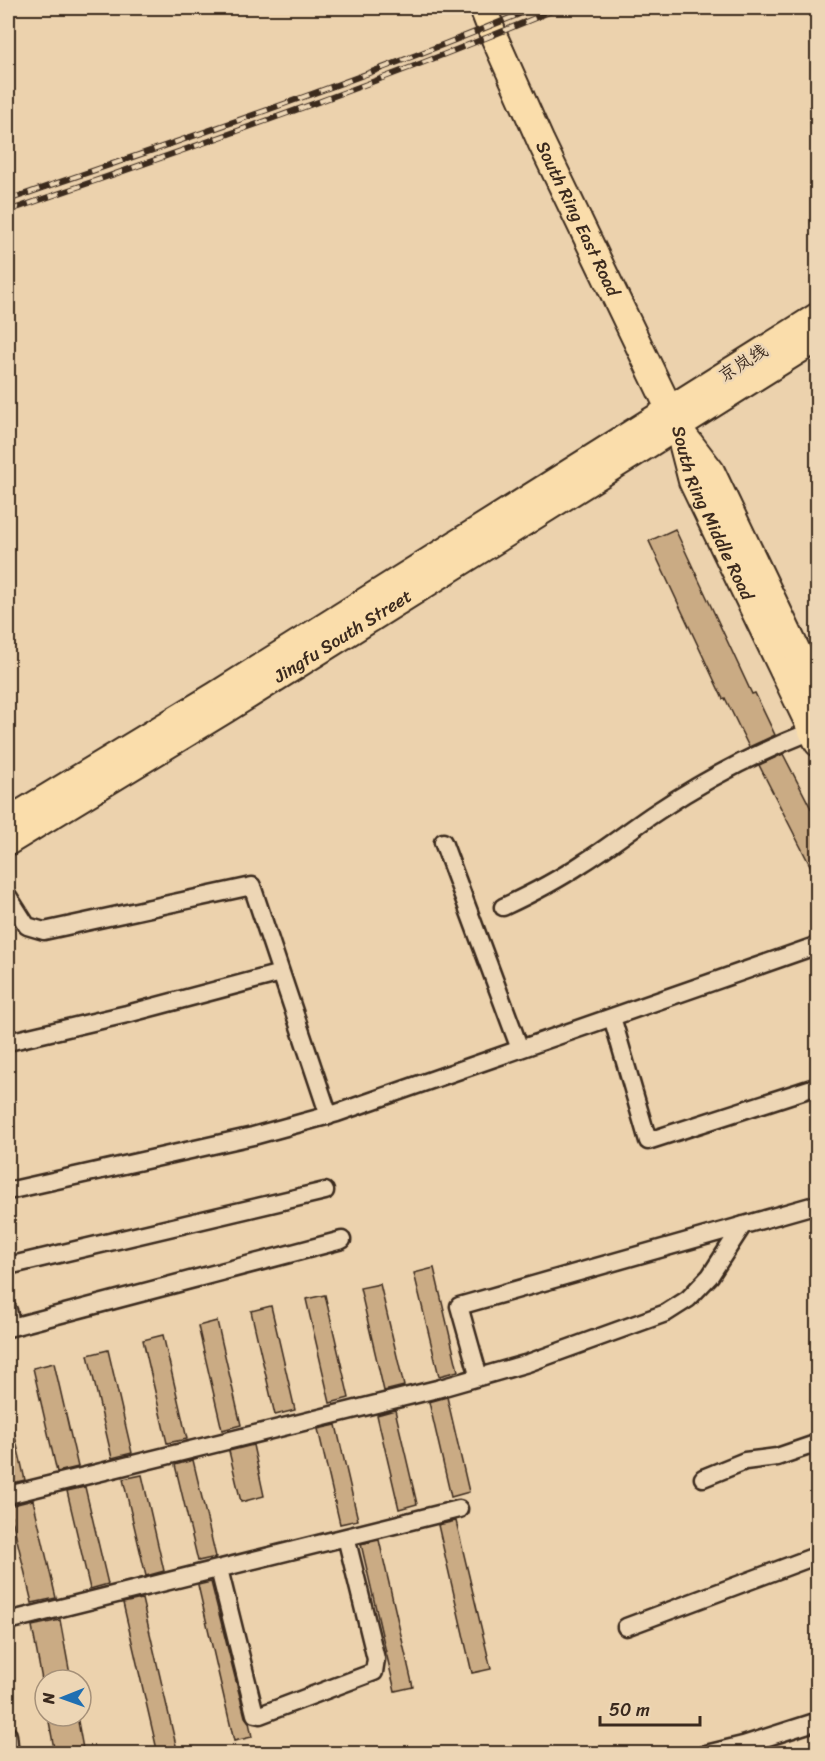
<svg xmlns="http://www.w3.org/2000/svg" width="825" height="1761" viewBox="0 0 825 1761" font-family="Sriracha,'LXGW WenKai TC',sans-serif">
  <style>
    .building { fill: #caab84; stroke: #3b2a1e; stroke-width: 1.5 }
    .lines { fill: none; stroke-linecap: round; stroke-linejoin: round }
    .minor-casing { stroke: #3b2a1e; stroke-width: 21 }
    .highway-casing { stroke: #3b2a1e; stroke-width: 30 }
    .minor { stroke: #edd6b5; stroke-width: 16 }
    .highway { stroke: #faddab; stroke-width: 26 }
    .rail-casing { stroke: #3b2a1e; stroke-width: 6 }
    .rail { stroke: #edd6b5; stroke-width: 4; stroke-dasharray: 11; stroke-linecap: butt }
    .labels { text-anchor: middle; stroke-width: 5; stroke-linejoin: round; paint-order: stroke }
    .street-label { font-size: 18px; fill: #3b2a1e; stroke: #edd6b5 }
  </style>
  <rect width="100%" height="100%" fill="#ecd2ad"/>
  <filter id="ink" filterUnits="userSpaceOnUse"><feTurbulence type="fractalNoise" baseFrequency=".0167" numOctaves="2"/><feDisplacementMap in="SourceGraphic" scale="12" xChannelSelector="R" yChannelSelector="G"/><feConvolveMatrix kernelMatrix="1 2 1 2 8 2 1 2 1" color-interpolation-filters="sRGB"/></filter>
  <g filter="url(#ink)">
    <!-- building -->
    <path class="building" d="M675,529L752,694L755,693L775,735L749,747L725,698L723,699L649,541Z
      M783,754L818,822V881L759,765Z
      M434,1268L458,1371L439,1376L414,1273Z
      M380,1284L404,1386L384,1391L360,1288Z
      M325,1295L349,1398L330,1403L306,1299Z
      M271,1306L295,1410L275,1415L251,1311Z
      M217,1321L241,1425L222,1430L198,1326Z
      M163,1335L187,1439L167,1443L143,1340Z
      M108,1350L132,1453L112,1458L88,1355Z
      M54,1363L78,1467L57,1472L33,1368Z
      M447,1397L469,1492L451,1497L429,1402Z
      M395,1410L417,1504L399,1509L377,1415Z
      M12,1423L25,1480L8,1484V1424Z
      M336,1425L358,1520L340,1524L318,1429Z
      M253,1445L264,1496L241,1502L229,1451Z
      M193,1460L216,1557L198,1561L175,1465Z
      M142,1475L164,1571L146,1576L123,1479Z
      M85,1487L108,1584L90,1589L67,1491Z
      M33,1500L56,1598L32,1603L9,1506Z
      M456,1521L491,1669L472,1673L438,1525Z
      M379,1540L413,1687L395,1691L361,1544Z
      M211,1582L245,1717L249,1722L252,1737L234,1741L198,1585Z
      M142,1599L178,1754H158L123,1603Z
      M60,1620L71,1680H42L32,1626Z
      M48,1716H77L84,1754H55Z"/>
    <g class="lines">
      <defs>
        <path id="minor" d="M443,842L520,1049
          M8,896L27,926L44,931L252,886L329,1116
          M503,907C531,894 558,880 583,863C609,847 632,828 658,811C706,779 758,752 812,731
          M612,1017L648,1141L818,1086
          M8,1042L127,1014L281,973
          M8,1191L253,1136L337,1113L818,945
          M8,1266L325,1191
          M8,1310L11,1327
          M8,1328L342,1240
          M479,1377L459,1306L818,1204
          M703,1478L745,1461L777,1457L818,1443
          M8,1495L437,1389L528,1363L666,1313L688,1299L710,1276L743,1225
          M220,1573L255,1714L260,1715L374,1672L376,1659L346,1537
          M8,1621L459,1509
          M626,1627L818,1555
          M8,1735L10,1754
          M706,1754L743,1745L818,1721"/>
        <g id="highway">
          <path id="s1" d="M483,8L495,39L541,142L678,427L692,481L818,743"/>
          <path d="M685,437L711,471L818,695"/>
          <path d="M8,821L216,695L818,316"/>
          <path id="s2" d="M8,842L225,710L818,338"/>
        </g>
      </defs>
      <!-- minor casing -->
      <use href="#minor" class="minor-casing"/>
      <!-- highway casing -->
      <use href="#highway" class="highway-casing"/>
      <!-- minor -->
      <use href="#minor" class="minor"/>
      <!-- highway -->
      <use href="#highway" class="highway"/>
      <defs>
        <path id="rail" d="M8,200C184,139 362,80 534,8
          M8,211C193,147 378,84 559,8"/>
      </defs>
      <!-- rail casing -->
      <use href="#rail" class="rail-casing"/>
      <!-- rail -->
      <use href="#rail" class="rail"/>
    </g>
  </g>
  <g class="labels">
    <!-- street labels -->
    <g class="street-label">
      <text dy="6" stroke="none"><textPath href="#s1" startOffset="231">South Ring East Road</textPath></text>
      <text transform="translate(743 363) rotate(-32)" y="6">京岚线</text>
      <text dy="6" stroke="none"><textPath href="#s1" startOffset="555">South Ring Middle Road</textPath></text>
      <text dy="6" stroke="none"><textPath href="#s2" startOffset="393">Jingfu South Street</textPath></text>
    </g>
  </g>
  <!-- margin -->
  <rect width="825" height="1761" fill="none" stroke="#edd6b5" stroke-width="30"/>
  <rect x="15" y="15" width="795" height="1731" fill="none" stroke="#3b2a1e" stroke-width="2" filter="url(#ink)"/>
  <!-- north arrow -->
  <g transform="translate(63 1698) rotate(269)"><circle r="28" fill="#edd6b5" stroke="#a69179" stroke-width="1.5"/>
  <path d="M0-4.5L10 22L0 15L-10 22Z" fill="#1f6fb2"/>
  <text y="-9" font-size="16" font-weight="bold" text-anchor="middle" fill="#3b2a1e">N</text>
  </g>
  <!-- scale -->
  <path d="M600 1716v9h100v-9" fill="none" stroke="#3b2a1e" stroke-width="3"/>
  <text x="609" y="1716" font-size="18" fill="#3b2a1e" stroke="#edd6b5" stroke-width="4.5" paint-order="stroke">50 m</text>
</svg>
